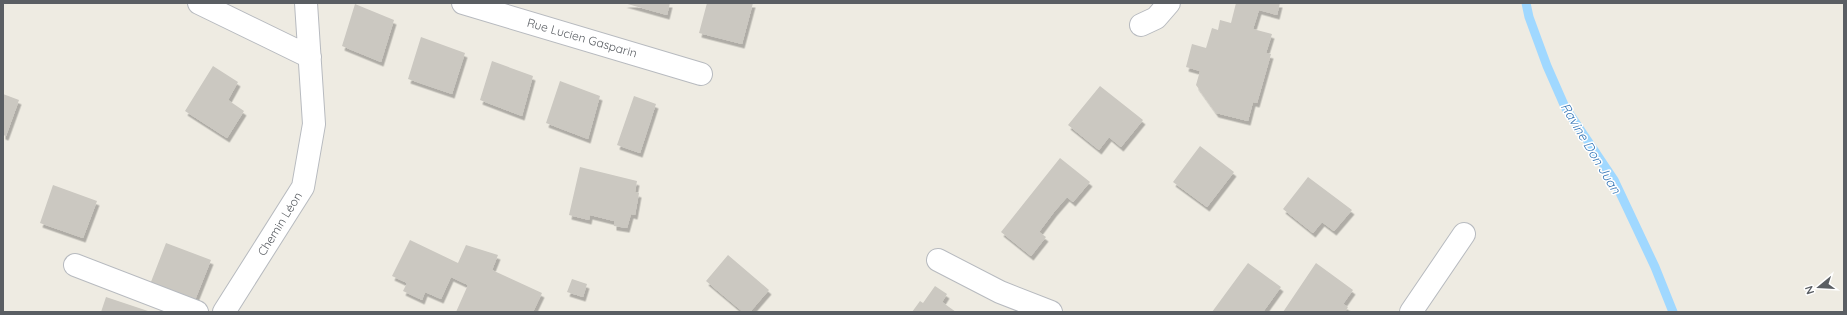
<svg xmlns="http://www.w3.org/2000/svg" width="1847" height="315" viewBox="0 0 1847 315" font-family="Quicksand,sans-serif">
  <style>
    .lines { fill: none; stroke-linecap: round; stroke-linejoin: round }
    .stream { stroke: #a0d8ff; stroke-width: 9 }
    .building { fill: #cbc8c1; filter: url(#shadow) }
    .minor-casing { stroke: #b7babf; stroke-width: 24 }
    .minor { stroke: #fff; stroke-width: 22 }
    .labels { text-anchor: middle; stroke-width: 3; stroke-linejoin: round; paint-order: stroke }
    .street-label { font-size: 12px; fill: #5a5e63; stroke: #fff }
    .water-label { font-size: 13px; font-style: italic; fill: #3978b7; stroke: #fff }
  </style>
  <defs>
    <filter id="shadow"><feDropShadow dx="2.5" dy="4.5" stdDeviation="0" flood-color="#0004"/></filter>
  </defs>
  <rect width="100%" height="100%" fill="#eeebe2"/>
  <g class="lines">
    <!-- stream -->
    <path class="stream" d="M1526,3L1529,17L1547,66L1565,107L1614,180L1655,267L1673,312"/>
  </g>
  <!-- building -->
  <path class="building" d="M624,3H670L667,15Z
    M707,3H753L742,44L699,33Z
    M1236,3H1280L1277,15L1259,10L1253,29L1272,34L1266,53L1271,54L1257,103L1253,102L1248,121L1216,113L1196,85L1200,71L1186,67L1192,44L1206,48L1212,28L1218,30L1220,20L1231,23Z
    M355,4L394,20L381,62L342,46Z
    M421,37L465,53L452,94L408,79Z
    M492,61L533,76L522,116L480,100Z
    M213,66L238,82L228,100L244,111L227,138L185,111Z
    M560,81L600,96L588,139L546,123Z
    M1100,86L1143,120L1121,147L1109,137L1099,150L1068,125Z
    M3,94L19,100L6,136L3,135Z
    M634,96L656,104L640,153L617,145Z
    M1200,146L1234,172L1207,207L1173,182Z
    M1060,158L1090,182L1073,202L1067,197L1054,212L1039,232L1046,237L1031,256L1001,232Z
    M580,167L637,181L635,192L639,193L635,215L631,214L627,228L614,226V221L590,215L589,220L569,215Z
    M1308,177L1352,210L1334,231L1322,222L1313,233L1283,209Z
    M53,185L97,201L83,238L40,223Z
    M410,240L458,263L466,245L498,255L492,270L542,293L533,312H456L468,285L451,277L441,299L425,292L422,300L403,291L407,283L392,276Z
    M166,243L211,260L193,305L149,287Z
    M728,255L769,290L750,312H743L706,281Z
    M1248,263L1281,287L1263,312H1212Z
    M1316,263L1353,290L1343,304L1348,307L1345,312H1283Z
    M572,279L587,284L583,297L567,292Z
    M935,286L947,294L942,302L956,312H912L920,301L923,303Z
    M106,297L151,312H101Z"/>
  <g class="lines">
    <defs>
      <path id="minor" d="M199,3L310,57
        M463,3L701,74
        M1141,25L1156,18L1169,3
        M938,260L1000,292L1051,312
        M75,265L197,312
        M224,312L303,187L314,124L306,3
        M1411,312L1464,234"/>
    </defs>
    <!-- minor casing -->
    <use href="#minor" class="minor-casing"/>
    <!-- minor -->
    <use href="#minor" class="minor"/>
  </g>
  <g class="labels">
    <!-- street labels -->
    <g class="street-label">
      <text transform="translate(582 38) rotate(16)" y="4">Rue Lucien Gasparin</text>
      <text transform="translate(280 224) rotate(-58)" y="4">Chemin Léon</text>
    </g>
    <!-- water labels -->
    <g class="water-label">
      <text transform="translate(1591 148) rotate(59)" y="5">Ravine Don Juan</text>
    </g>
  </g>
  <!-- border -->
  <rect width="1847" height="315" fill="none" stroke="#5a5e63" stroke-width="8"/>
  <!-- north arrow -->
  <g transform="translate(1819 287) rotate(252)" stroke="#ffffff" stroke-width="3" paint-order="stroke">
  <path d="M0-3L7 15L0 10L-7 15Z" fill="#5a5e63"/>
  <text y="-6" font-size="11" font-weight="bold" text-anchor="middle" fill="#5a5e63">N</text>
  </g>
</svg>
